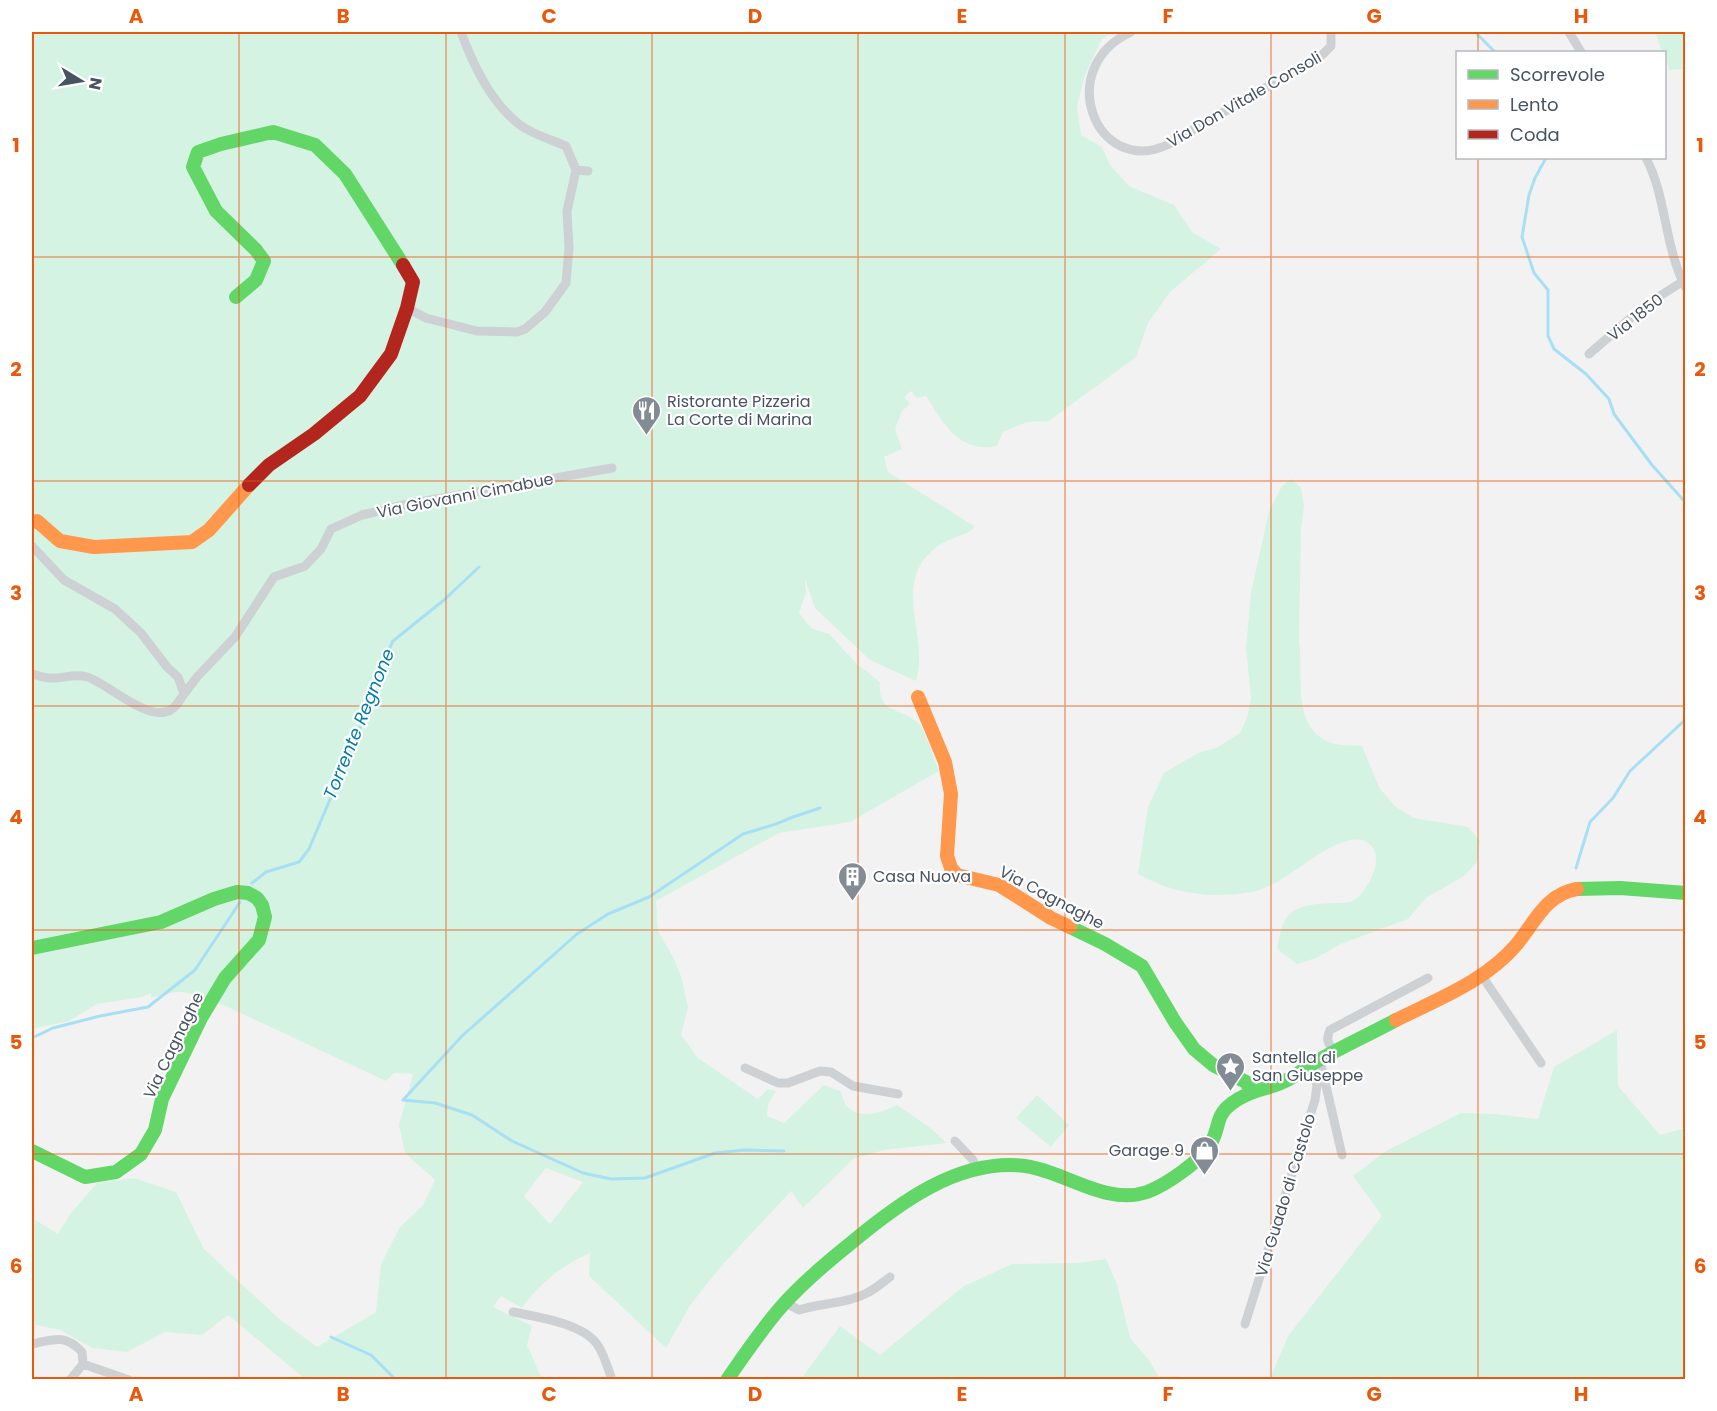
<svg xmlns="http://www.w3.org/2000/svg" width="1717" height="1411" viewBox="0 0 1717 1411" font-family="Poppins,sans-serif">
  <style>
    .green { fill: #d5f3e3; fill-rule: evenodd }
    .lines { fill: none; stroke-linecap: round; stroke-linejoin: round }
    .stream { stroke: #a7dff4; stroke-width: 3 }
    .street { stroke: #ced1d3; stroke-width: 9 }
    .fast { stroke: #63d668; stroke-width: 14 }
    .slow { stroke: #ff974d; stroke-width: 14 }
    .jam { stroke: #b3261e; stroke-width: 14 }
    .grid { fill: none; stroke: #e8590c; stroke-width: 1.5; stroke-opacity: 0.55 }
    .labels { text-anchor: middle; stroke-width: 4.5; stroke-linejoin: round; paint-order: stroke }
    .street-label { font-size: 16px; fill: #475361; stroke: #fff }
    .poi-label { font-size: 16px; fill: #475361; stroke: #fff; text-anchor: start }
    .water-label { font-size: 18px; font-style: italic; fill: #027caa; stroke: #fff }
    .neatline { fill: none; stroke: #e8590c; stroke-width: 2 }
    .grid-label { font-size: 20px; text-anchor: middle; font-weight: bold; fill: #e8590c }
  </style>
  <rect width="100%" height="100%" fill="#f3f2f2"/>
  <!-- green -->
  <path class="green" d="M32,32H1113L1102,39L1085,75L1077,106L1081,135L1102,147L1110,165L1129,186L1174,205L1192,232L1221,249L1170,292L1148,323L1136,357L1049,421L1027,422L1003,432L997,446C960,454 943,423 926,396L917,398L911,391L904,397L910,404L902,411L895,429L902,449L884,457L888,472L974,526L972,530C962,536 948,539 938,546C889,582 930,634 916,681L870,660L815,608L805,579L806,593L799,613L811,628L829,634L857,664L880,682C877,714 901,707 918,723C926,731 934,759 939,771L850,822L779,833L656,901L658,931L673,957L681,976L688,1007L681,1035L698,1058L758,1099L768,1089L776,1091L768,1104L767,1116L784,1123L824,1085L840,1091C842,1095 844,1102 846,1105C860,1121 882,1112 897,1105L929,1127L947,1143L884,1150L853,1159L803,1208L791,1191L723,1264L691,1304L666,1348L589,1276L590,1253C562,1266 540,1282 522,1308L501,1296L493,1307L532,1326L527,1345L542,1379H305L228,1315L202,1335L165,1332L127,1352L92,1348L60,1330L32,1324V1218L58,1234L71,1213L97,1183L134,1178L176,1192L204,1249L277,1317L317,1347L376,1312L381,1264L400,1227L423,1205L435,1180L405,1153L399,1125L413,1074L394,1073L386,1081L219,1003L211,1000L202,1001C186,986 171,993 151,998V993L142,997L97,1004L69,1021L32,1029ZM546,1168L583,1182L550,1224L524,1196Z
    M1655,32H1685V69L1669,70L1664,52H1662Z
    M1292,479L1301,488L1304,506L1301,529L1299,641C1304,674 1291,726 1329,742C1338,746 1352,745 1362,746L1380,789L1396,807L1414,818L1468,827L1480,841L1477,862L1464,876L1426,898L1408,919L1341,944L1316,958L1297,964L1277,949C1280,936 1281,920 1292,912C1305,903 1321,904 1336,903C1340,903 1346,903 1350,902C1365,896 1383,864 1373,848C1355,820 1300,869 1282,879C1274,884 1262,890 1252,892C1212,899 1173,894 1138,874L1148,807L1164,773L1198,753L1216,748L1240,733L1247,718L1251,698L1246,648L1251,593L1269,511L1282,486Z
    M1617,1030L1618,1086L1660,1135L1685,1128V1379H1270L1288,1336L1382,1216L1353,1176L1386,1151L1461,1113L1494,1114L1538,1119L1554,1067Z
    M1037,1095L1069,1125L1051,1147L1016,1118Z
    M1106,1259L1117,1284L1130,1338L1149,1360L1160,1379H801L840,1326L880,1355L964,1286L1012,1264L1077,1263Z"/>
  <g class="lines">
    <!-- stream -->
    <path class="stream" d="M1475,32L1495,52
      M1682,32H1686
      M1546,158L1535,178L1529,195L1522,237L1534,273L1548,290V336L1554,349L1586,374L1609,399L1614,414L1652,465L1686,503
      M1576,868L1590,822L1613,798L1630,771L1686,719
      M252,883L266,872L299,862L309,849L359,731L373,684L393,641L444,600L479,567
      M32,1038L53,1028L100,1016L148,1007L195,970L240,902
      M403,1100L462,1036L577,934L608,914L649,897L743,834L776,824L793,817L820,808
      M403,1100L435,1103L472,1115L512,1141L583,1173L611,1179L645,1178L715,1153L745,1150L784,1151
      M331,1337L371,1355L396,1380"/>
    <!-- street -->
    <path class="street" d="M1131,32C1053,68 1096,177 1167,145L1322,55L1331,46V32
      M1569,32L1581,52
      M1646,158C1667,198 1664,247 1686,288
      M576,170L588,171
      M407,308L426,318L477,331L517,332L525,329L545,312L566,283L569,248L567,211L576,170L566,146C552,140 532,134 520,125C491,103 473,65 461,32
      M1589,354L1647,304L1682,282
      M32,546L64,580L115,609L141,633L167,667L178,677L184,694C180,699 177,706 172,709C150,725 108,683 87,677C74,673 63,679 50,678C44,678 37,675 32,674
      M184,694L197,677L235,637L274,577L305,566L321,549L331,529L362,515L408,504L612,468
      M1482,976L1541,1063
      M1335,1053C1329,1045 1325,1040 1330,1030L1428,978
      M1320,1060L1342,1155
      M745,1068L778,1083H788L820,1071L831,1072L853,1086L898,1094
      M955,1141L973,1160L975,1169
      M786,1303L799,1310C820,1303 845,1304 865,1294C874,1290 882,1283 890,1277
      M513,1312C537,1317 582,1323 597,1344C604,1354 608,1368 612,1380
      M1245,1324L1315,1100L1317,1085L1310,1065
      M32,1344C55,1339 65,1334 82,1352L83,1364L70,1380
      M83,1364L129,1380"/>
    <!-- fast -->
    <path class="fast" d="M236,297L256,280L264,261L256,250L216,211L193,167L198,152L221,144L273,132L315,145L345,174L403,265
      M1577,889L1620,888L1686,893
      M1070,927L1105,944L1142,966L1175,1022L1194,1049L1213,1065L1246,1082L1252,1091
      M32,948L161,922L214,899L237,892L248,893L257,898L262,905L265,917L259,940L225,978L201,1018L162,1099L155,1130L141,1154L116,1172L85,1177L32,1151
      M727,1380C744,1355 761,1330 781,1307C802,1283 826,1263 851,1243C899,1203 959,1158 1025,1166C1064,1171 1106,1206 1147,1192C1166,1185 1201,1161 1211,1143C1220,1128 1215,1116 1231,1104C1250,1089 1269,1090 1289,1079C1297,1075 1304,1069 1312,1064C1339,1048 1368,1035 1396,1020"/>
    <!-- slow -->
    <path class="slow" d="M32,522L37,521L60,541L94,547L192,542L209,530L249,485
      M918,697L945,762L951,794L947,856L951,868L957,875L999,885L1051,918L1070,927
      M1396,1020C1438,999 1486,981 1517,944C1535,922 1546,894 1577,889"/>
    <!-- jam -->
    <path class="jam" d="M249,485L269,465L314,434L360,396L391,354L407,308L413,282L403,265"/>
  </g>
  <!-- grid -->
  <path class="grid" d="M239,32V1380M446,32V1380M652,32V1380M858,32V1380M1065,32V1380M1271,32V1380M1478,32V52M1478,158V1380M32,257H1686M32,481H1686M32,706H1686M32,930H1686M32,1154H1686"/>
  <!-- icons -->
  <defs>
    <symbol id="restaurant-pin" viewBox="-11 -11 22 30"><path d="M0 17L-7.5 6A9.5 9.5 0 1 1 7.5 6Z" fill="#838b94" stroke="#fff"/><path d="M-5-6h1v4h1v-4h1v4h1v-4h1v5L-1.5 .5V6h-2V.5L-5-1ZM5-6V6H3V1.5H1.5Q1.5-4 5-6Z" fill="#fff"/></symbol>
    <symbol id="building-pin" viewBox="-11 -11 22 30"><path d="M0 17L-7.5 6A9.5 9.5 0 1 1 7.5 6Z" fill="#838b94" stroke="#fff"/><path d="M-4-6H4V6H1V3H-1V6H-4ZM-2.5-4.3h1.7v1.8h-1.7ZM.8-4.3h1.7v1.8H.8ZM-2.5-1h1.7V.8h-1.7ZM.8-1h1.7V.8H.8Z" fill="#fff"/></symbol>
    <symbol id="sight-pin" viewBox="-11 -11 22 30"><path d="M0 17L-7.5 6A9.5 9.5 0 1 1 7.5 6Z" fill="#838b94" stroke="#fff"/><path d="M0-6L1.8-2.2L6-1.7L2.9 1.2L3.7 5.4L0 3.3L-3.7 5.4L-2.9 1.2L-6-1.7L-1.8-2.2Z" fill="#fff"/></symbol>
    <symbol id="shop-pin" viewBox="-11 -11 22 30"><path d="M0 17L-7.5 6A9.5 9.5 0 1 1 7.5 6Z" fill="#838b94" stroke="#fff"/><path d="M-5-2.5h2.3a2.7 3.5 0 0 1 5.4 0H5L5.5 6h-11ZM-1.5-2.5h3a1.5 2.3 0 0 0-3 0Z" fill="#fff"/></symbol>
  </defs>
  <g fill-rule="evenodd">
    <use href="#restaurant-pin" x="630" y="394" width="33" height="45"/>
    <use href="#building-pin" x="836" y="860" width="33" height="45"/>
    <use href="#sight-pin" x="1214" y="1050" width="33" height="45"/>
    <use href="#shop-pin" x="1188" y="1134" width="33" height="45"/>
  </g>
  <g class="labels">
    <!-- street labels -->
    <g class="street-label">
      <text transform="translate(1244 99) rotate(-30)" y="6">Via Don Vitale Consoli</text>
      <text transform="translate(1635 317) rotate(-38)" y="6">Via 1850</text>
      <text transform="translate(465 495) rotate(-11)" y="6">Via Giovanni Cimabue</text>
      <text transform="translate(1052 897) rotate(28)" y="6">Via Cagnaghe</text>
      <text transform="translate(173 1045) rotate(-64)" y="6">Via Cagnaghe</text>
      <text transform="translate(1285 1195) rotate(-73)" y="6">Via Guado di Castolo</text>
    </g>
    <!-- poi labels -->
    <g class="poi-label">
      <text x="667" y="407">Ristorante Pizzeria<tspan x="667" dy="18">La Corte di Marina</tspan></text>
      <text x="873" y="882">Casa Nuova</text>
      <text x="1252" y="1063">Santella di<tspan x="1252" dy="18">San Giuseppe</tspan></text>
      <text x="1184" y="1156" text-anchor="end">Garage 9</text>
    </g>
    <!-- water labels -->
    <g class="water-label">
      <text transform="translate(359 724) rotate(-68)" y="6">Torrente Regnone</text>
    </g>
  </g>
  <!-- border -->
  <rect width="1717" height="1411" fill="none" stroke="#ffffff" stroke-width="66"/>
  <!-- legend -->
  <rect x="1456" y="51" width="210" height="108" fill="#ffffff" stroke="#b5bac0" stroke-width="1.5"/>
  <rect x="1468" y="70" width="30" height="9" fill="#63d668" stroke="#b5bac0" stroke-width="1.5"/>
  <text x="1510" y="81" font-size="18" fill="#475361">Scorrevole</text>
  <rect x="1468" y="100" width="30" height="9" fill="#ff974d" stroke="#b5bac0" stroke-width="1.5"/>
  <text x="1510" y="111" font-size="18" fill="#475361">Lento</text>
  <rect x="1468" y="130" width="30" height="9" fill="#b3261e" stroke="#b5bac0" stroke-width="1.5"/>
  <text x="1510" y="141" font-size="18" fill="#475361">Coda</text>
  <!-- north arrow -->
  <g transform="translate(81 81) rotate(101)" stroke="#ffffff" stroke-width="4.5" paint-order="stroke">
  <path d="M0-4.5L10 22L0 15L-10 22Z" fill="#475361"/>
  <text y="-9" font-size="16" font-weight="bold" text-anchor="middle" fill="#475361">N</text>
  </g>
  <rect x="33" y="33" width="1651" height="1345" class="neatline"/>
  <g class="grid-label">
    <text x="136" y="23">A</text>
    <text x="343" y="23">B</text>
    <text x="549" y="23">C</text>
    <text x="755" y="23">D</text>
    <text x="962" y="23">E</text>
    <text x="1168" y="23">F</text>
    <text x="1374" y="23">G</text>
    <text x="1581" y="23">H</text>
    <text x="16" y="152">1</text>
    <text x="1700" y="152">1</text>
    <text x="16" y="376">2</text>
    <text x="1700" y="376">2</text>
    <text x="16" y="600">3</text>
    <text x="1700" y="600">3</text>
    <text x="16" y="824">4</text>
    <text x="1700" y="824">4</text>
    <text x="16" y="1049">5</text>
    <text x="1700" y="1049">5</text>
    <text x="16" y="1273">6</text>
    <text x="1700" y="1273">6</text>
    <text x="136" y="1401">A</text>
    <text x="343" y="1401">B</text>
    <text x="549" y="1401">C</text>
    <text x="755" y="1401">D</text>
    <text x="962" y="1401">E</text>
    <text x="1168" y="1401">F</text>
    <text x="1374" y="1401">G</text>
    <text x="1581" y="1401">H</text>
  </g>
</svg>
